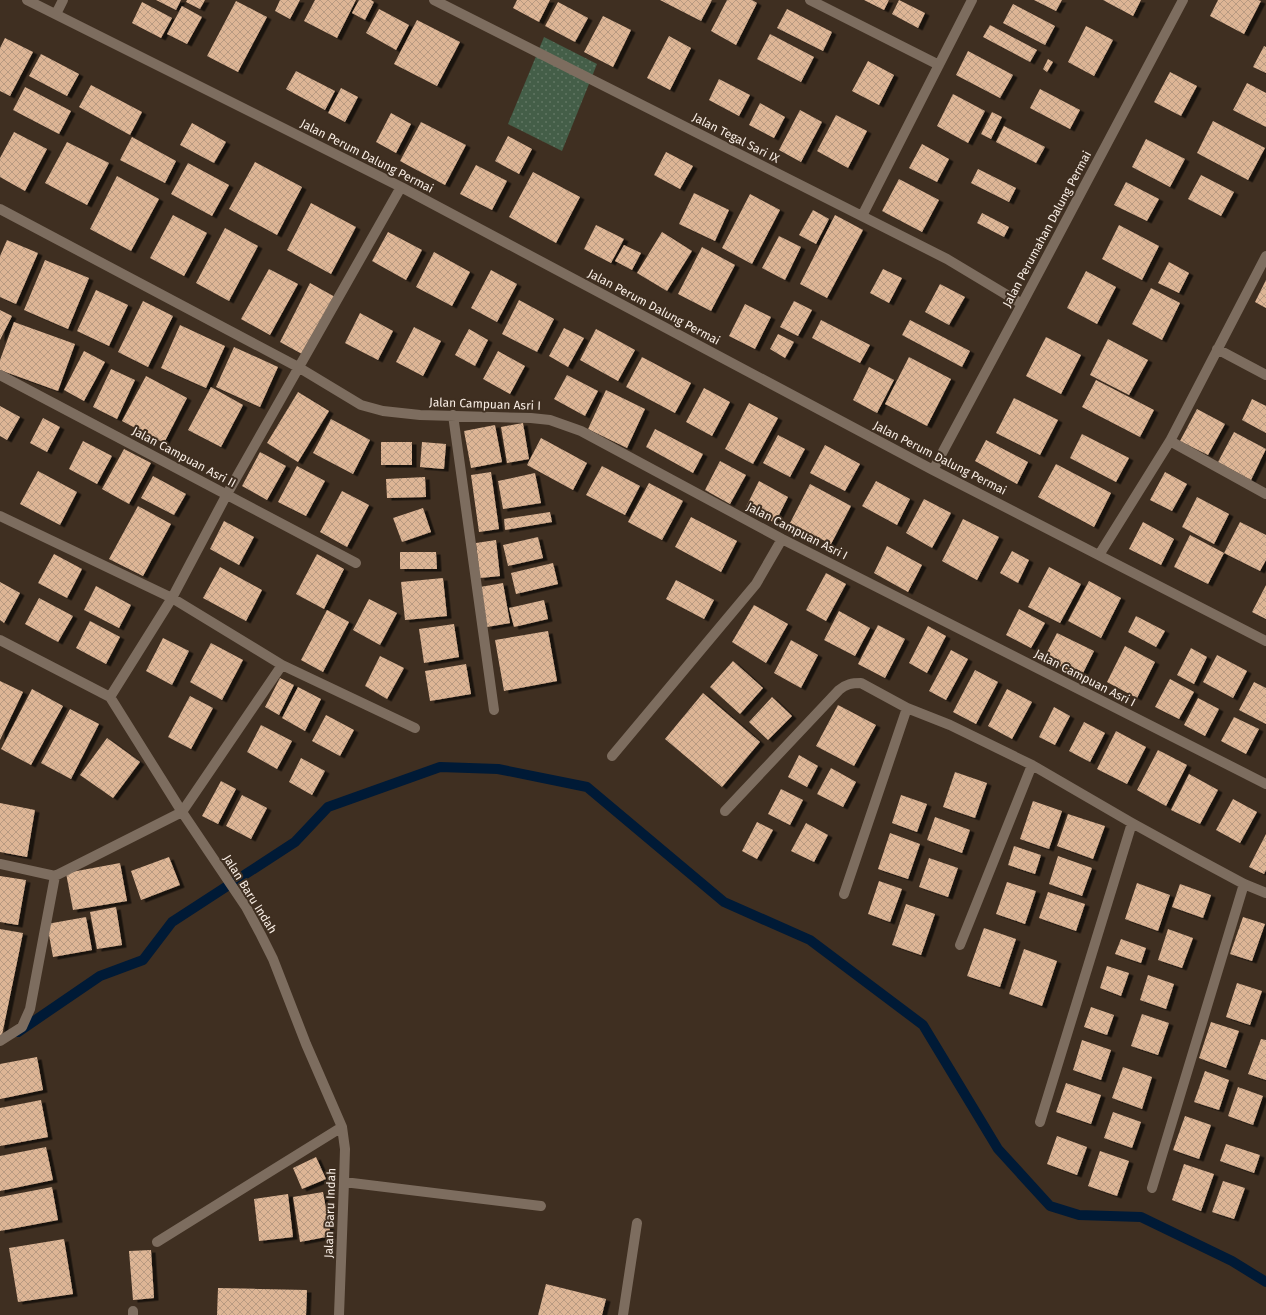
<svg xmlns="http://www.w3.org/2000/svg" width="1266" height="1315" viewBox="0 0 1266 1315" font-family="'Fira Sans',sans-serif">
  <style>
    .grass { fill: url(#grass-dots) }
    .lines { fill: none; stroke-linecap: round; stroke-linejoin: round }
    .stream { stroke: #001a36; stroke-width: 10 }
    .building { fill: url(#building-cross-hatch); filter: url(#shadow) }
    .minor { stroke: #7d6d5f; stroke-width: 10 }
    .labels { text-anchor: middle; stroke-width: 4; stroke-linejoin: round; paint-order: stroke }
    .street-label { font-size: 12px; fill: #f9eee5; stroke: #3f2f21 }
  </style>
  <defs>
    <pattern id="grass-dots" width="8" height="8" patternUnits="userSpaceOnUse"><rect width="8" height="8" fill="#445e48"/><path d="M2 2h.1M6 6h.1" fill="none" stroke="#607562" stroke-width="1.8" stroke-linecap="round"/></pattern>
    <pattern id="building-cross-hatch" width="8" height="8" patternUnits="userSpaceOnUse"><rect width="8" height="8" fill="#ddb595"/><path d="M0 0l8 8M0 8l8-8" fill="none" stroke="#b89a81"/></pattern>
    <filter id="shadow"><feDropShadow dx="4.5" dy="2.5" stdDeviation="0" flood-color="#0009"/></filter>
  </defs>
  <rect width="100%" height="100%" fill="#3f2f21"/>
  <!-- grass -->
  <path class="grass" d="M544,37L597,64L562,151L508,124Z"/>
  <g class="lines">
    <!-- stream -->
    <path class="stream" d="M18,1032L100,976L143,960L172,922L295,842L328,807L440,767L498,769L587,787L724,902L810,940L923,1025L998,1149L1050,1206L1079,1215L1141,1217L1232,1261L1266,1282"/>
  </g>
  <!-- building -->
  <path class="building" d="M156,0H181L176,10Z
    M187,0H205L200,9L186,2Z
    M280,0H300L290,19L275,11Z
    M315,0H356L337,38L304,21Z
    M359,0H371L374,2L365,20L352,13Z
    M517,0H550L539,22L513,8Z
    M660,0H712L701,21Z
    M727,0H752L757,3L736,45L711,31Z
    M864,0H889L884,10Z
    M899,0L925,13L918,28L892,14Z
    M1034,0H1062L1056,11Z
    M1103,0H1141L1133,16Z
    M1218,0H1258L1261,1L1244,34L1210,16Z
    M236,1L267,17L238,72L207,56Z
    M142,2L172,18L161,38L132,23Z
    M558,2L588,18L575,42L545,26Z
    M1013,4L1055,26L1045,45L1003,23Z
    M182,6L202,17L187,44L167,34Z
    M379,9L409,25L396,50L366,33Z
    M787,9L832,32L823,51L777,28Z
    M603,16L631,30L613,67L584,52Z
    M417,20L460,42L437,86L394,64Z
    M990,25L1037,50L1030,62L983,37Z
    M1086,26L1113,40L1094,76L1068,62Z
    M770,34L814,57L801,82L757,59Z
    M669,36L691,48L670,90L647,78Z
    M5,38L33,52L10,96L0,91V48Z
    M1264,46L1266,47V73L1253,67Z
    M968,51L1013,75L1000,98L956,75Z
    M41,54L79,74L67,96L29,76Z
    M1048,59L1053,62L1047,72L1043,69Z
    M868,61L894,75L879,105L852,91Z
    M296,71L335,91L325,110L286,89Z
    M1170,72L1197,86L1181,116L1154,102Z
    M719,79L750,95L739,116L709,100Z
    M1247,83L1266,93V127L1233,110Z
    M91,85L142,112L130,135L79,107Z
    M25,87L71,111L59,134L13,110Z
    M341,88L358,97L345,122L328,113Z
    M1040,89L1080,110L1070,129L1030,108Z
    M953,94L985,111L968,143L937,126Z
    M760,103L785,117L774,138L749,125Z
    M800,110L822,122L801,162L779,150Z
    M992,112L1002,117L991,139L981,134Z
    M391,113L411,124L396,153L376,142Z
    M836,115L867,131L848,168L817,151Z
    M1213,121L1265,148L1248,180L1197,153Z
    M421,122L466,145L445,185L400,161Z
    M192,123L226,142L214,163L180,145Z
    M1004,126L1045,147L1036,163L996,142Z
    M14,132L47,149L25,191L0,177V158Z
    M508,136L532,149L519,174L495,161Z
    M132,137L176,161L165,183L120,160Z
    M1146,139L1185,159L1170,187L1132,167Z
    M67,142L109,163L87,205L45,183Z
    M922,144L949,159L937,182L909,168Z
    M666,152L693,166L680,189L654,175Z
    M255,162L302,187L277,235L229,209Z
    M188,163L229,185L212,216L171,194Z
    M476,165L507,181L492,210L460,194Z
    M978,169L1016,188L1009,202L971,183Z
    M533,172L580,197L556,243L509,217Z
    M1201,175L1234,192L1221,216L1188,199Z
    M117,176L159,199L131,251L90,229Z
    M899,179L939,200L922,232L882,211Z
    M1126,182L1159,199L1147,221L1114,205Z
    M694,193L729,210L715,241L679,224Z
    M750,194L780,210L752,264L722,248Z
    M311,203L356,227L331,274L287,250Z
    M813,210L829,219L816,244L799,235Z
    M982,213L1009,227L1004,237L977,223Z
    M173,215L207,233L184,276L150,258Z
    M835,215L863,230L827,298L800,284Z
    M596,225L624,239L611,263L584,249Z
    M1119,225L1159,246L1142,280L1102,259Z
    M225,228L258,246L229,301L196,283Z
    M388,232L422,250L406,280L372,261Z
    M662,232L692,251L667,291L637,273Z
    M779,236L801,247L785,280L762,268Z
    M7,240L38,253L16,304L0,297V256Z
    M624,245L641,253L632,270L615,261Z
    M702,247L735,265L711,311L678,294Z
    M434,252L470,272L452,306L416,287Z
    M45,260L89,278L68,329L24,310Z
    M1169,262L1189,273L1179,293L1158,283Z
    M269,269L298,284L270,335L241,319Z
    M883,269L902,278L889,303L870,293Z
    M491,270L517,284L497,322L471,308Z
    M1086,271L1116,287L1097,324L1067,308Z
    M1266,280V308L1255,302Z
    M310,283L335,297L304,355L280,342Z
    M940,284L965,297L949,325L925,312Z
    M1151,288L1180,303L1162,340L1132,324Z
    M96,290L128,305L109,346L77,331Z
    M519,300L554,319L537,352L502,334Z
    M143,301L173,316L148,367L118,352Z
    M794,301L812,310L798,336L780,327Z
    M745,304L771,317L755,349L729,336Z
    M0,310L12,316L0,340Z
    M360,313L393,331L378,360L345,343Z
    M821,320L870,345L860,363L812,338Z
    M910,320L970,351L962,367L902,335Z
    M14,322L75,344L58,391L0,370V360Z
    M180,325L225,346L206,388L161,368Z
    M414,327L441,341L423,376L396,362Z
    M564,328L584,338L568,367L549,356Z
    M469,329L488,340L475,366L455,355Z
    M596,329L635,350L618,381L580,360Z
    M778,334L794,342L785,358L770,349Z
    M1046,337L1081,355L1061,394L1026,376Z
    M1108,339L1148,360L1129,395L1090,375Z
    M234,347L278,367L260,407L216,387Z
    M84,351L105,362L84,401L64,390Z
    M498,351L525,366L510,394L483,379Z
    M642,357L691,383L675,413L626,387Z
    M909,357L951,379L927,426L885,404Z
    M869,367L894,380L877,413L853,400Z
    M111,369L135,380L117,419L93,407Z
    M567,375L598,391L585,416L554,399Z
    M146,376L187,398L164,443L122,421Z
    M1096,380L1154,410L1140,437L1082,407Z
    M211,387L243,405L221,447L188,430Z
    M704,388L730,402L712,436L686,422Z
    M606,390L645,409L627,448L588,429Z
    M298,392L329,411L298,462L267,443Z
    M1014,398L1058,420L1040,455L996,433Z
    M1252,399L1266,406V433L1242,420Z
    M749,403L778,418L753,464L725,449Z
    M0,406L20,417L7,440L0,436Z
    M1197,409L1225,424L1208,455L1180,441Z
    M43,418L60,427L47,452L30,443Z
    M331,419L370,440L353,474L313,453Z
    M523,423L529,459L507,463L501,427Z
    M495,425L502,462L471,468L464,431Z
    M655,429L703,454L693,473L646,447Z
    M1234,432L1266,449L1251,480L1218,462Z
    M1082,434L1129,458L1116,482L1070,458Z
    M778,435L805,449L790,477L763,463Z
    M541,438L587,463L573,490L527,465Z
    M986,440L1028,462L1017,484L975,461Z
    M83,441L112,456L97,484L69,469Z
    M381,442H412V465H381Z
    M422,442L446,444L444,469L420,467Z
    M825,445L860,464L845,491L810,473Z
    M124,449L151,463L129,504L102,489Z
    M260,452L286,466L267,500L242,486Z
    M720,461L746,475L730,504L705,490Z
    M1056,464L1111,493L1094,527L1038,497Z
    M297,466L325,481L306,516L278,502Z
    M602,466L640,486L625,515L586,495Z
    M38,471L77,492L60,525L20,504Z
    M491,472L499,529L479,532L471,475Z
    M1165,472L1187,484L1172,511L1150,500Z
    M535,473L541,503L503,509L498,481Z
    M153,476L186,494L174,515L141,498Z
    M425,477L426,497L387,498L386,479Z
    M759,481L788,497L775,523L746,507Z
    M876,481L910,499L897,525L862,506Z
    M649,483L683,501L662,540L628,522Z
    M810,484L851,506L831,544L790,523Z
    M342,491L369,505L347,547L320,532Z
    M1197,497L1229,514L1214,544L1182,527Z
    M924,499L951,513L932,548L906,533Z
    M138,506L171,524L143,576L109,559Z
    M423,508L431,532L402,542L393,518Z
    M550,512L552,522L505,530L504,519Z
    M691,517L737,541L721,572L675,547Z
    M963,519L999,537L977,580L942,561Z
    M224,521L254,537L239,565L210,549Z
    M1143,522L1174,539L1161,565L1129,549Z
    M1240,522L1266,535V560L1260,571L1224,553L1208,584L1174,567L1190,535L1224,553Z
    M538,537L543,558L508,566L503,545Z
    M496,540L500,576L480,578L476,543Z
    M887,546L922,565L908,592L874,573Z
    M1012,551L1029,560L1018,583L1000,573Z
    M400,552H436L437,569H400Z
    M54,554L82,569L67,598L38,583Z
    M317,554L344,569L324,609L296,594Z
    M553,563L558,584L516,594L511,573Z
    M220,567L262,590L246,621L203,598Z
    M1049,567L1081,584L1060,623L1028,607Z
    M826,573L846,584L826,621L806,610Z
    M443,578L447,616L405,620L401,582Z
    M676,580L714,600L704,619L666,599Z
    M1089,581L1121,598L1101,638L1068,621Z
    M0,582L20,593L4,623L0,620Z
    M503,583L510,623L487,627L480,587Z
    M1266,585V619L1252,612Z
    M96,586L131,605L119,628L84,610Z
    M39,598L73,616L58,642L25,624Z
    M369,599L397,613L380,645L353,630Z
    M544,600L548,619L514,627L509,608Z
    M754,605L788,624L766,663L732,642Z
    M1019,609L1045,623L1031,648L1006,635Z
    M327,610L349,622L323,672L301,660Z
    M839,611L870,628L855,656L824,640Z
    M1136,616L1165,631L1156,647L1128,632Z
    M90,621L120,637L106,664L76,648Z
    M454,624L459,657L424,663L419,629Z
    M878,625L905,639L885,678L858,664Z
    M928,626L946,636L927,673L909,663Z
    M548,631L557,681L504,691L495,640Z
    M1057,633L1094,651L1081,677L1044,658Z
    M163,638L189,651L172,685L146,671Z
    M791,640L818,655L801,688L774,673Z
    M211,643L243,660L222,700L190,682Z
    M1125,646L1155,662L1137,698L1107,682Z
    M1191,648L1207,657L1194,684L1177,675Z
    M951,650L968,659L946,700L929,691Z
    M1217,655L1247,671L1233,698L1203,682Z
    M380,656L404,668L387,699L365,686Z
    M733,661L763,688L740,714L710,687Z
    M466,664L471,694L430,701L425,671Z
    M975,670L998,682L976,724L953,712Z
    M280,678L294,685L279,715L265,707Z
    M1170,679L1194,692L1179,719L1155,707Z
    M0,681L23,692L0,740Z
    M1254,682L1266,688V724L1239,710Z
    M298,687L321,699L305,731L282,718Z
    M32,689L63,706L31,765L1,749Z
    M1007,689L1032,702L1012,739L988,726Z
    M703,693L760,742L722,787L665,739Z
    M190,696L213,708L191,749L168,737Z
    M772,697L792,716L768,740L749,722Z
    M1198,698L1219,709L1205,736L1184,725Z
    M838,705L876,725L854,766L816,746Z
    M1054,707L1070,716L1055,745L1039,737Z
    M70,709L99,724L71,779L41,763Z
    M326,715L354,730L340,756L312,741Z
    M1234,717L1259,729L1246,754L1221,741Z
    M1084,722L1105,733L1090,762L1069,751Z
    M261,725L292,741L277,769L247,752Z
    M1116,731L1146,747L1127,784L1097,769Z
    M107,738L140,762L113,798L80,775Z
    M1158,750L1187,765L1166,806L1137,790Z
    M799,755L818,766L807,787L788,777Z
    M301,758L325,771L312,795L289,782Z
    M831,768L856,782L843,807L817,794Z
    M955,772L987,783L975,818L943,807Z
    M1189,774L1218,790L1200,824L1171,810Z
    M221,781L236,789L218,824L202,816Z
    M781,789L803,800L790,825L768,814Z
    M242,795L267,808L251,839L226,826Z
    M901,795L927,804L917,832L892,823Z
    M1233,799L1257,812L1240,843L1216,830Z
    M1033,801L1062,811L1049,849L1020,839Z
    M0,803L35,810L27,857L0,852Z
    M1068,814L1105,826L1093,859L1057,846Z
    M935,817L970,830L962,853L927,840Z
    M757,822L773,830L757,859L742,851Z
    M806,823L828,835L814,862L791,851Z
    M890,833L920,844L908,879L878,869Z
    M1266,834V870L1264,874L1249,867Z
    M1014,846L1041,855L1035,874L1008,865Z
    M1058,856L1092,868L1082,896L1049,884Z
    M169,857L180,885L141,900L131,871Z
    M929,858L958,868L948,897L919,887Z
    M120,863L127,901L73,910L66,873Z
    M0,876L26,880L18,925L0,922Z
    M879,881L902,889L890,922L868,914Z
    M1007,882L1036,891L1025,924L996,914Z
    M1137,883L1170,895L1158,931L1125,919Z
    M1180,884L1211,895L1203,918L1172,907Z
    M1048,892L1085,904L1076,931L1039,918Z
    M906,904L935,914L921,955L892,945Z
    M116,907L122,945L97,949L90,912Z
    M86,917L92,950L53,957L47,924Z
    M1243,917L1265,924L1252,961L1230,954Z
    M984,928L1016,939L1000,987L967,976Z
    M0,929L23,933L2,1035H0Z
    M1168,929L1193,938L1182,968L1158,960Z
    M1121,939L1146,948L1141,963L1115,954Z
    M1024,949L1057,961L1042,1006L1009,994Z
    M1107,966L1129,973L1121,996L1100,988Z
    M1148,975L1174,984L1166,1009L1140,1000Z
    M1237,983L1262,991L1250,1025L1226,1017Z
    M1091,1007L1114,1015L1107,1035L1084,1027Z
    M1142,1014L1169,1023L1158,1055L1131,1046Z
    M1211,1022L1239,1031L1226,1068L1199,1058Z
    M1261,1039L1266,1040V1080L1248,1074Z
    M1082,1040L1111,1050L1101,1080L1073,1070Z
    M37,1057L43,1090L0,1099V1064Z
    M1123,1067L1152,1077L1142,1109L1112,1098Z
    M1205,1071L1229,1080L1219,1110L1194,1102Z
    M1066,1083L1101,1095L1091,1124L1056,1112Z
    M1238,1087L1263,1096L1253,1125L1228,1116Z
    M41,1100L48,1137L0,1146V1108Z
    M1113,1112L1141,1122L1132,1148L1104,1138Z
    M1185,1116L1211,1125L1199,1159L1173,1150Z
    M1057,1136L1087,1147L1077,1175L1047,1164Z
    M1226,1144L1260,1155L1254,1173L1220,1161Z
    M46,1147L53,1180L0,1191V1156Z
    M1100,1151L1129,1161L1117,1196L1088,1186Z
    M316,1157L326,1179L302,1189L293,1168Z
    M1184,1164L1214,1174L1201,1211L1172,1200Z
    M1223,1181L1245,1188L1234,1219L1212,1212Z
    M52,1187L58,1220L0,1231V1197Z
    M323,1192L331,1236L300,1242L293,1197Z
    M288,1194L293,1237L259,1241L254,1199Z
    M64,1239L73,1294L18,1302L9,1248Z
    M151,1250L154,1298L133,1300L129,1251Z
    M546,1284L606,1299L602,1315H538Z
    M218,1288L307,1290L306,1315H217Z"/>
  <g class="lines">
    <!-- minor -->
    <path class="minor" d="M27,0L401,187L933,470L1266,641
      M434,0L947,259L1022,304
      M810,0L939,65
      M56,14L63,0
      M0,209L298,367L361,405L383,411L420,415L531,418L550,420L581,431L782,539L1266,784
      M862,216L972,0
      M1217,349L1266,375
      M0,375L356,563
      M453,415L494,710
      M1170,441L1266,494
      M933,470L1022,304L1183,0
      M0,516L172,598L282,665L415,728
      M1099,555L1170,441L1266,256
      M0,640L110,697L182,812L246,907L261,935L273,959L306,1044L342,1127L345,1149L344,1182L339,1315
      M110,697L172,598L227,494L401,187
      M612,756L756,584L782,539
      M725,811L839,690C846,684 852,683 861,683L907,708L950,725L1032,765L1132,823L1190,855L1244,884L1266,893
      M0,864L55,876L182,812L282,665
      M844,894L907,708
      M960,945L1032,765
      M0,1041L22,1027L30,1009L55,876
      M1040,1122L1132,823
      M344,1182L541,1206
      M1152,1188L1244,884
      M157,1242L342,1127
      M133,1311V1315
      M623,1315L637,1223"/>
  </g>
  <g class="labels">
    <!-- street labels -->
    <g class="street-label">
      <text transform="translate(736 138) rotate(27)" y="4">Jalan Tegal Sari IX</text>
      <text transform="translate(367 156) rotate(27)" y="4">Jalan Perum Dalung Permai</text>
      <text transform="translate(1047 229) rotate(-62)" y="4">Jalan Perumahan Dalung Permai</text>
      <text transform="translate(654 307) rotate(28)" y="4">Jalan Perum Dalung Permai</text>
      <text transform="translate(485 404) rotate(2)" y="4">Jalan Campuan Asri I</text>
      <text transform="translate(184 457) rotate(28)" y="4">Jalan Campuan Asri II</text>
      <text transform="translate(940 458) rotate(27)" y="4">Jalan Perum Dalung Permai</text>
      <text transform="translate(797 531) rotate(27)" y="4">Jalan Campuan Asri I</text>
      <text transform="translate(1085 678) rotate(27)" y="4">Jalan Campuan Asri I</text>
      <text transform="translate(250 894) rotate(58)" y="4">Jalan Baru Indah</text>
      <text transform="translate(330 1213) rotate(-88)" y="4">Jalan Baru Indah</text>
    </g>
  </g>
</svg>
